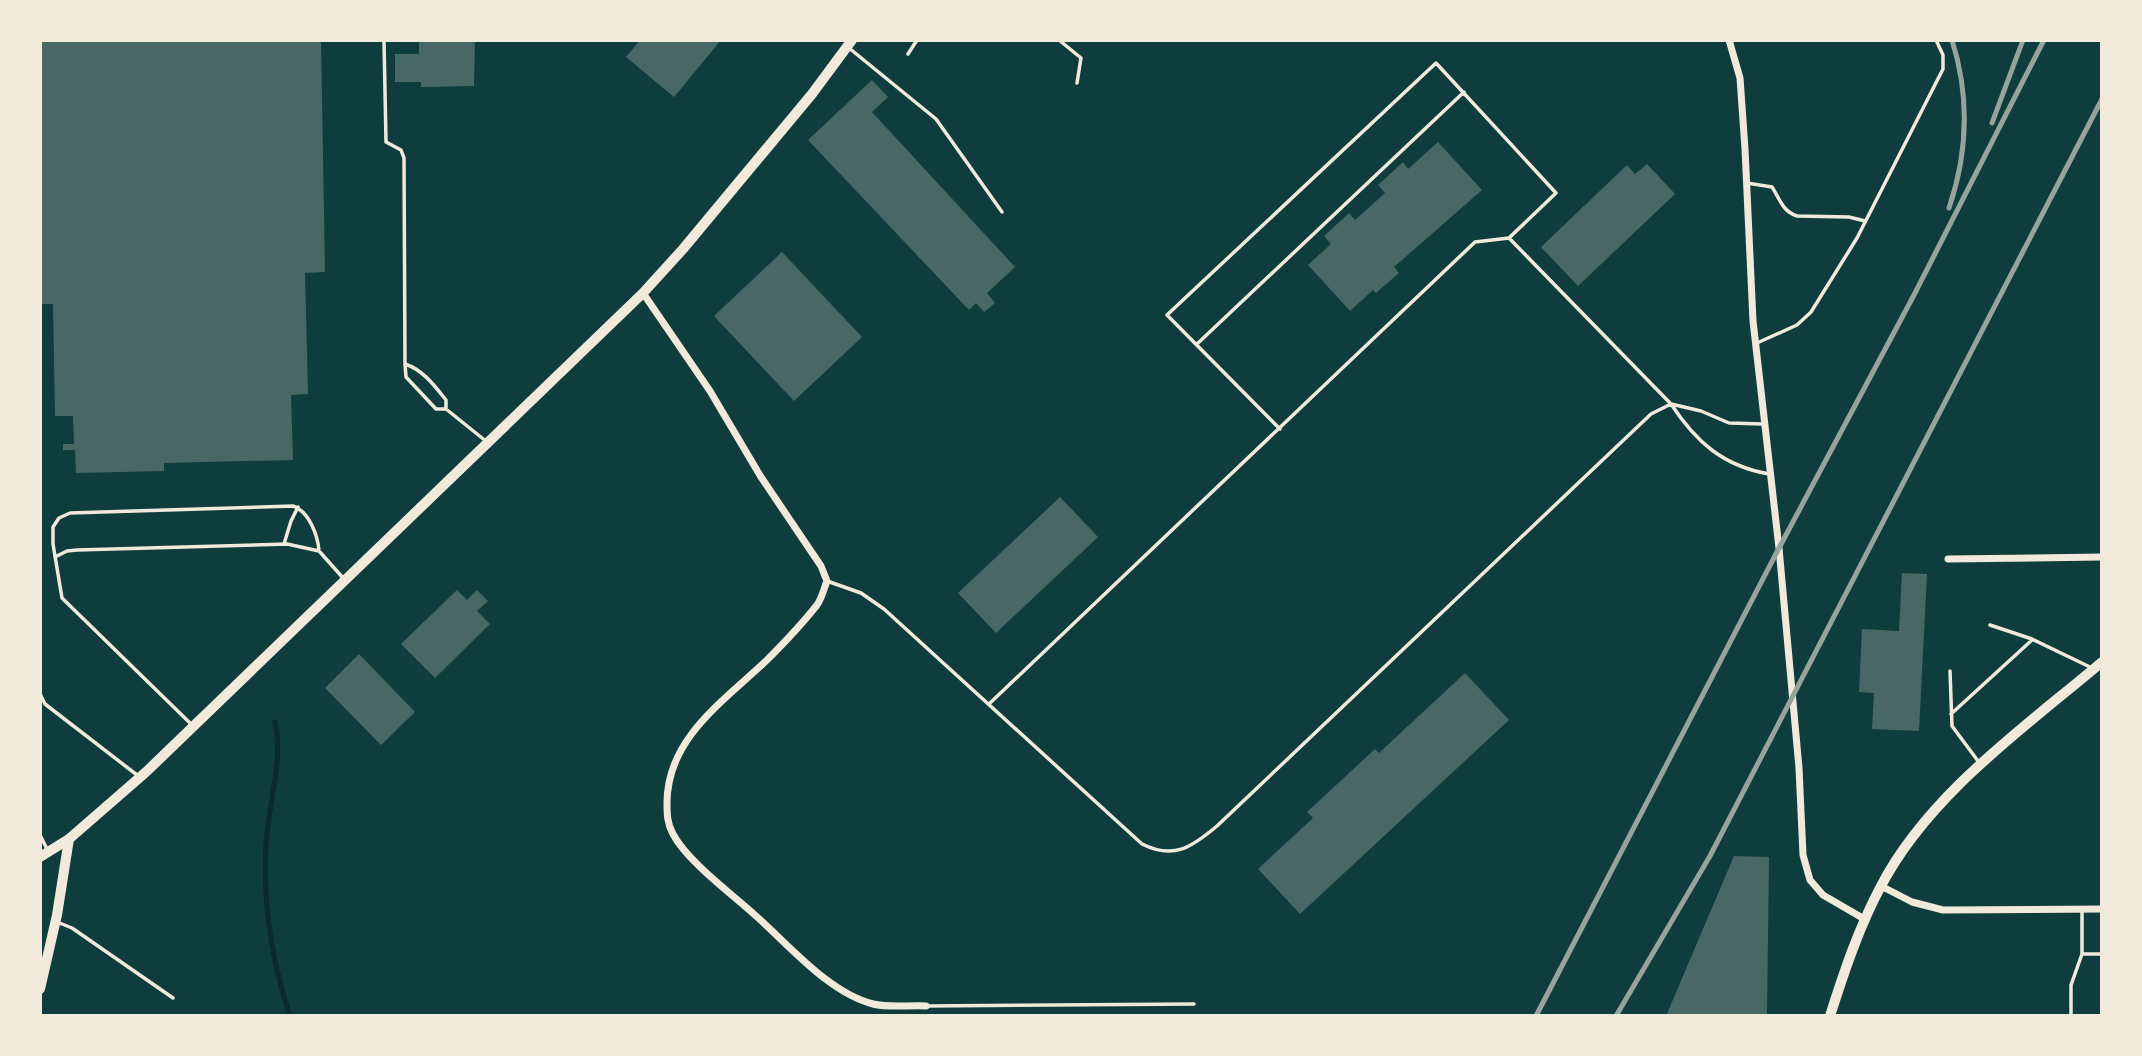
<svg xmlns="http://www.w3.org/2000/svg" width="2142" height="1056" viewBox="0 0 2142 1056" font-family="Commissioner,sans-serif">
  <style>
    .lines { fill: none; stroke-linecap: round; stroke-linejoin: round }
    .stream { stroke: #0a2a2b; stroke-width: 5 }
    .building { fill: #486865 }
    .service { stroke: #f1e9da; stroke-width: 3.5 }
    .minor { stroke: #f1e9da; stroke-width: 7 }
    .secondary { stroke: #f1e9da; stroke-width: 10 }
    .primary { stroke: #f1e9da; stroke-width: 10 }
    .rail { stroke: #97a49c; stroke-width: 5 }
  </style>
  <rect width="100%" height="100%" fill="#0f3d3e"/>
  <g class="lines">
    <!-- stream -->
    <path class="stream" d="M275,722C284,763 268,803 266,845C263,902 272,962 290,1016"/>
  </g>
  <!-- building -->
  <path class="building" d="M40,40H321L325,272L305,273L308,394L291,395L293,460L164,463V471L76,473L75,450H63V444H74L73,416H55L53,304H40Z
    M419,40H475L474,86L421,87V82H395V54H419Z
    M640,40H721L674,97L626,57Z
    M872,80L888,97L872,112L1015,267L987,293L995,303L984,312L976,303L969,310L808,140Z
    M1438,142L1482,190L1394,267L1399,273L1376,293L1373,290L1350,311L1308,265L1331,244L1324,236L1349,213L1355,220L1385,193L1378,185L1403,162L1408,169Z
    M1647,164L1675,194L1578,286L1541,247L1627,165L1635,174Z
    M782,252L862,337L794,401L714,316Z
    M1060,497L1098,537L996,633L958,593Z
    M1902,573L1927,574L1919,731L1872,729L1874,693L1859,692L1862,629L1899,631Z
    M457,590L467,600L477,590L488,601L477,611L490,624L435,678L401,644Z
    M359,654L415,712L381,745L325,688Z
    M1465,673L1509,720L1300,914L1258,869L1313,818L1307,812L1375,749L1379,753Z
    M1734,856L1769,857L1767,1016H1666Z"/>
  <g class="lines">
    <!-- service -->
    <path class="service" d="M384,40L386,142L401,150L404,158L405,364
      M1059,40L1081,58L1077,83
      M849,48L936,119L1002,212
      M908,54L917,40
      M1747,183L1772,187C1780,199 1782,211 1797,216L1849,217L1865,221
      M1757,343L1797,325L1811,312L1857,238L1943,69V55L1936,40
      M1197,344L1464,92
      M446,409V400C434,385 423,370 405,364L406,377L436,409H446L487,442
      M1763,424L1729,423L1701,411L1671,404C1696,442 1723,466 1769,474
      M1280,429L1167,315L1436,63L1556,193L1509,238
      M284,544L291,521L298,507
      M55,557L67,551L77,550L287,544L319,551L344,579
      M827,581L861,593L884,609L1142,844C1174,860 1192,847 1217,826L1651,414L1671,404L1509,238L1475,242L989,704
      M1990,625L2032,639L2092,668
      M1950,671L1952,726L1978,761
      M40,694L45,704L137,775
      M1951,714L2032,640
      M191,724L62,598L53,544V527L59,518L70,513L293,506C309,511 318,536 319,551
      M40,835L48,851
      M2082,910V954H2102
      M57,922L72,928L173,998
      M926,1006L1194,1004
      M2071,1016V985L2082,954"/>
    <!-- minor -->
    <path class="minor" d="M1729,40L1740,78L1745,149L1753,321L1779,548L1799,768L1803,855L1810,880L1823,895L1866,920
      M643,293L710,391L761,477L821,566L827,581C824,588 822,598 817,605C802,624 784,643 767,660C724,701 667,738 667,803C667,814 667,823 673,834C687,861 732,894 756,916C789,945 829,993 873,1004C889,1008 910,1005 926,1006
      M1948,559L2102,557
      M1881,886L1912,902L1943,910L2102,909"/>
    <!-- secondary -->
    <path class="secondary" d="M40,989L57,915L69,839
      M1830,1016C1844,972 1859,927 1881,886C1929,794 2024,728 2102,662"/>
    <!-- primary -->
    <path class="primary" d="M40,857L69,839L146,772L643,293L683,249L812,94L852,40"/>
    <!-- rail -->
    <path class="rail" d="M1992,123L2023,40
      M1949,208C1968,152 1970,97 1952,40
      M1536,1016L1779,548L1914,295L2044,40
      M1616,1016L1710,856L2102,99"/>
  </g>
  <!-- border -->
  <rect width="2142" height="1056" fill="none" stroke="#f1e9da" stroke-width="84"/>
</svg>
